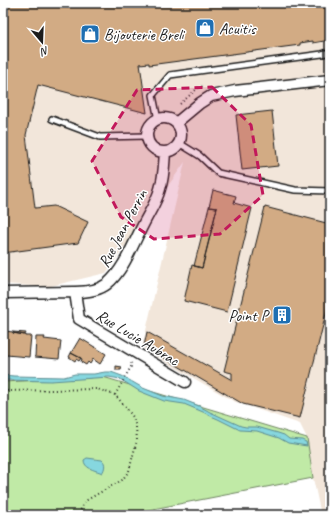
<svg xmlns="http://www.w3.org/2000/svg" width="333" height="518" viewBox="0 0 333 518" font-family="Caveat,sans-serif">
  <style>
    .built { fill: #f2e6da }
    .green { fill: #c0eaa6; stroke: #6e8361 }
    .water { fill: #86d7df; stroke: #5c8c91 }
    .building { fill: #d2ab84; stroke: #1c1c1c }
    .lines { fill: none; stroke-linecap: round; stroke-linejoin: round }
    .service-casing { stroke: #1c1c1c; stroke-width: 8 }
    .minor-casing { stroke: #1c1c1c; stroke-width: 13 }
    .path { stroke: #1c1c1c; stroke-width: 2; stroke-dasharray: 1 3; stroke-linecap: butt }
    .service { stroke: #fff; stroke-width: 5 }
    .minor { stroke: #fff; stroke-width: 10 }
    .marked { fill: #c2185b; fill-opacity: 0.2; stroke: #c2185b; stroke-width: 3; stroke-dasharray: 8 5; stroke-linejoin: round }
    .labels { text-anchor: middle; stroke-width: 3; stroke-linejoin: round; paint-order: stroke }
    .poi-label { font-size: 16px; fill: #1c1c1c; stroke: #fff; text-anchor: start }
    .street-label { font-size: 16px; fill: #1c1c1c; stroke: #fff }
  </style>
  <rect width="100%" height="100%" fill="#fff"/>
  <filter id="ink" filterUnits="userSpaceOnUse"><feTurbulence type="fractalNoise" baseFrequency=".025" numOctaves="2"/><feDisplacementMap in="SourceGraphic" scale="8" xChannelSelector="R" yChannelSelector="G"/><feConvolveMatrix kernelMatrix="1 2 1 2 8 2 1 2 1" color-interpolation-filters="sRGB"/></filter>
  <g filter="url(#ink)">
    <!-- built -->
    <path class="built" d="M3,3H330V515H321L313,478L307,438L300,424L233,401L142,348L185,162L106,273L47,287L3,284Z"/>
    <!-- green -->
    <path class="green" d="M103,377L307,438L313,478L122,515H3V382Z"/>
    <!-- water -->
    <path class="water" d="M105,372H111L122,376L143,388L163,396L184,400L199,406L210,412L241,426L246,427H257L278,433L284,435L289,439L302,440L306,442L307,446L288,443L279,438L257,431L240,430L218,419L211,416L203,412L184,404L164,401L139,391L120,379L109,377L51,381L3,380V375L14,376L64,377L75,374H94Z
      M87,458L102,460C106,463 105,469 102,473L100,472C94,470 84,468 84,460Z"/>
    <!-- building -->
    <path class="building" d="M3,3H330V40L313,43V41L300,43V45L149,65V63L140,64L147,113L38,85L26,135L35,208L54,206L88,222L78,243L3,253Z
      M272,111L278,166L242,170L236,115Z
      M213,190L236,196L234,203L252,208L227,312L184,301L192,265L202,268L217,208L209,207Z
      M209,207L217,208L202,268L194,266Z
      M265,207L330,224V297L300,418L243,404L144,346L147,332L232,380V373L224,371Z
      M5,331L13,332V333L25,335V336H31L29,357L6,355L3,350V342H4Z
      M13,332L26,333L25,335L13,333Z
      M36,337H45L44,339L61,341L59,359L35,357Z
      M80,338L106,354L100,364L93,359L90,364L88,362L86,365L81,362L82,359L71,353Z
      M71,353L81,358L79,361L76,359L75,361L69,357Z
      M116,366L122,367L121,370H116Z
      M330,503V515H329L326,504Z"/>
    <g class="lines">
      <defs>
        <path id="service" d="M52,119L100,137L147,136
          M158,120L153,95L170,75L322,54L330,52
          M179,143L200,156L218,173L295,190L330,191"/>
        <path id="minor" d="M147 135a17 17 0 1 1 34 0a17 17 0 1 1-34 0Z
          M176,123L200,103L211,96L235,91L330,80
          M75,292C86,292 98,291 107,284C124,270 133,244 143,225C149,213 157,201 160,189C164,177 164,164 165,152
          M3,293L75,292L79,319L185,382"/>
      </defs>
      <!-- service casing -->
      <use href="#service" class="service-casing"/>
      <!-- minor casing -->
      <use href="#minor" class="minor-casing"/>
      <!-- path -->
      <path class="path" d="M180,104L199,87L205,86
        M3,390L8,391L97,389L115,395L124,405L133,417L136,427L137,440L129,471L122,480L85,501L78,515
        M115,395L132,365L131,363"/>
      <!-- service -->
      <use href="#service" class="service"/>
      <!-- minor -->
      <use href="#minor" class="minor"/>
    </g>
  </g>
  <!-- marked area -->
  <path class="marked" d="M212,87L251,125L263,195L220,234L154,239L121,217L92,161L137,90Z"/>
  <!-- icons -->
  <defs>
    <symbol id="shop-square" viewBox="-11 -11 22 22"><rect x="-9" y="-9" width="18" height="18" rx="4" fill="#1f6fb2" stroke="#fff"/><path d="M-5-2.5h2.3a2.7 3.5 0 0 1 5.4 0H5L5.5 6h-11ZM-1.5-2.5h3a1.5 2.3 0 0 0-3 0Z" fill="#fff"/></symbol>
    <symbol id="building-square" viewBox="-11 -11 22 22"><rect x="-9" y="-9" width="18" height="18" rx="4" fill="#1f6fb2" stroke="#fff"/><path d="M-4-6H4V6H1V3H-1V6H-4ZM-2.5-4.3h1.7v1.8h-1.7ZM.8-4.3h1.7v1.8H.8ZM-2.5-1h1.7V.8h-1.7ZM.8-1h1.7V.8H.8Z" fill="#fff"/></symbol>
  </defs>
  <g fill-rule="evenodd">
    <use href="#shop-square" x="194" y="17" width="22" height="22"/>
    <use href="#shop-square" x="79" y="23" width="22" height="22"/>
    <use href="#building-square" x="271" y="304" width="22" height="22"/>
  </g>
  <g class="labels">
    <!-- poi labels -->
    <g class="poi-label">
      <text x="219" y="34">Acuitis</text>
      <text x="104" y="40">Bijouterie Breli</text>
      <text x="268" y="321" text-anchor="end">Point P</text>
    </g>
    <!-- street labels -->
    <g class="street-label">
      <text transform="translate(122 228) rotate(-62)" y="6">Rue Jean Perrin</text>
      <text transform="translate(138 337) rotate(31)" y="6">Rue Lucie Aubrac</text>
    </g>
  </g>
  <!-- margin -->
  <rect width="333" height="518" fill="none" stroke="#fff" stroke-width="16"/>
  <rect x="8" y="8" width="317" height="502" fill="none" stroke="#1c1c1c" stroke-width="1.5" filter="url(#ink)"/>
  <!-- north arrow -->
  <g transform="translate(42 42) rotate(161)" stroke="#ffffff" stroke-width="3" paint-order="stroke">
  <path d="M0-3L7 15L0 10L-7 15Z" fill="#1c1c1c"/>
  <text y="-6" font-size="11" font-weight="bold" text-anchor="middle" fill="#1c1c1c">N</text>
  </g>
</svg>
